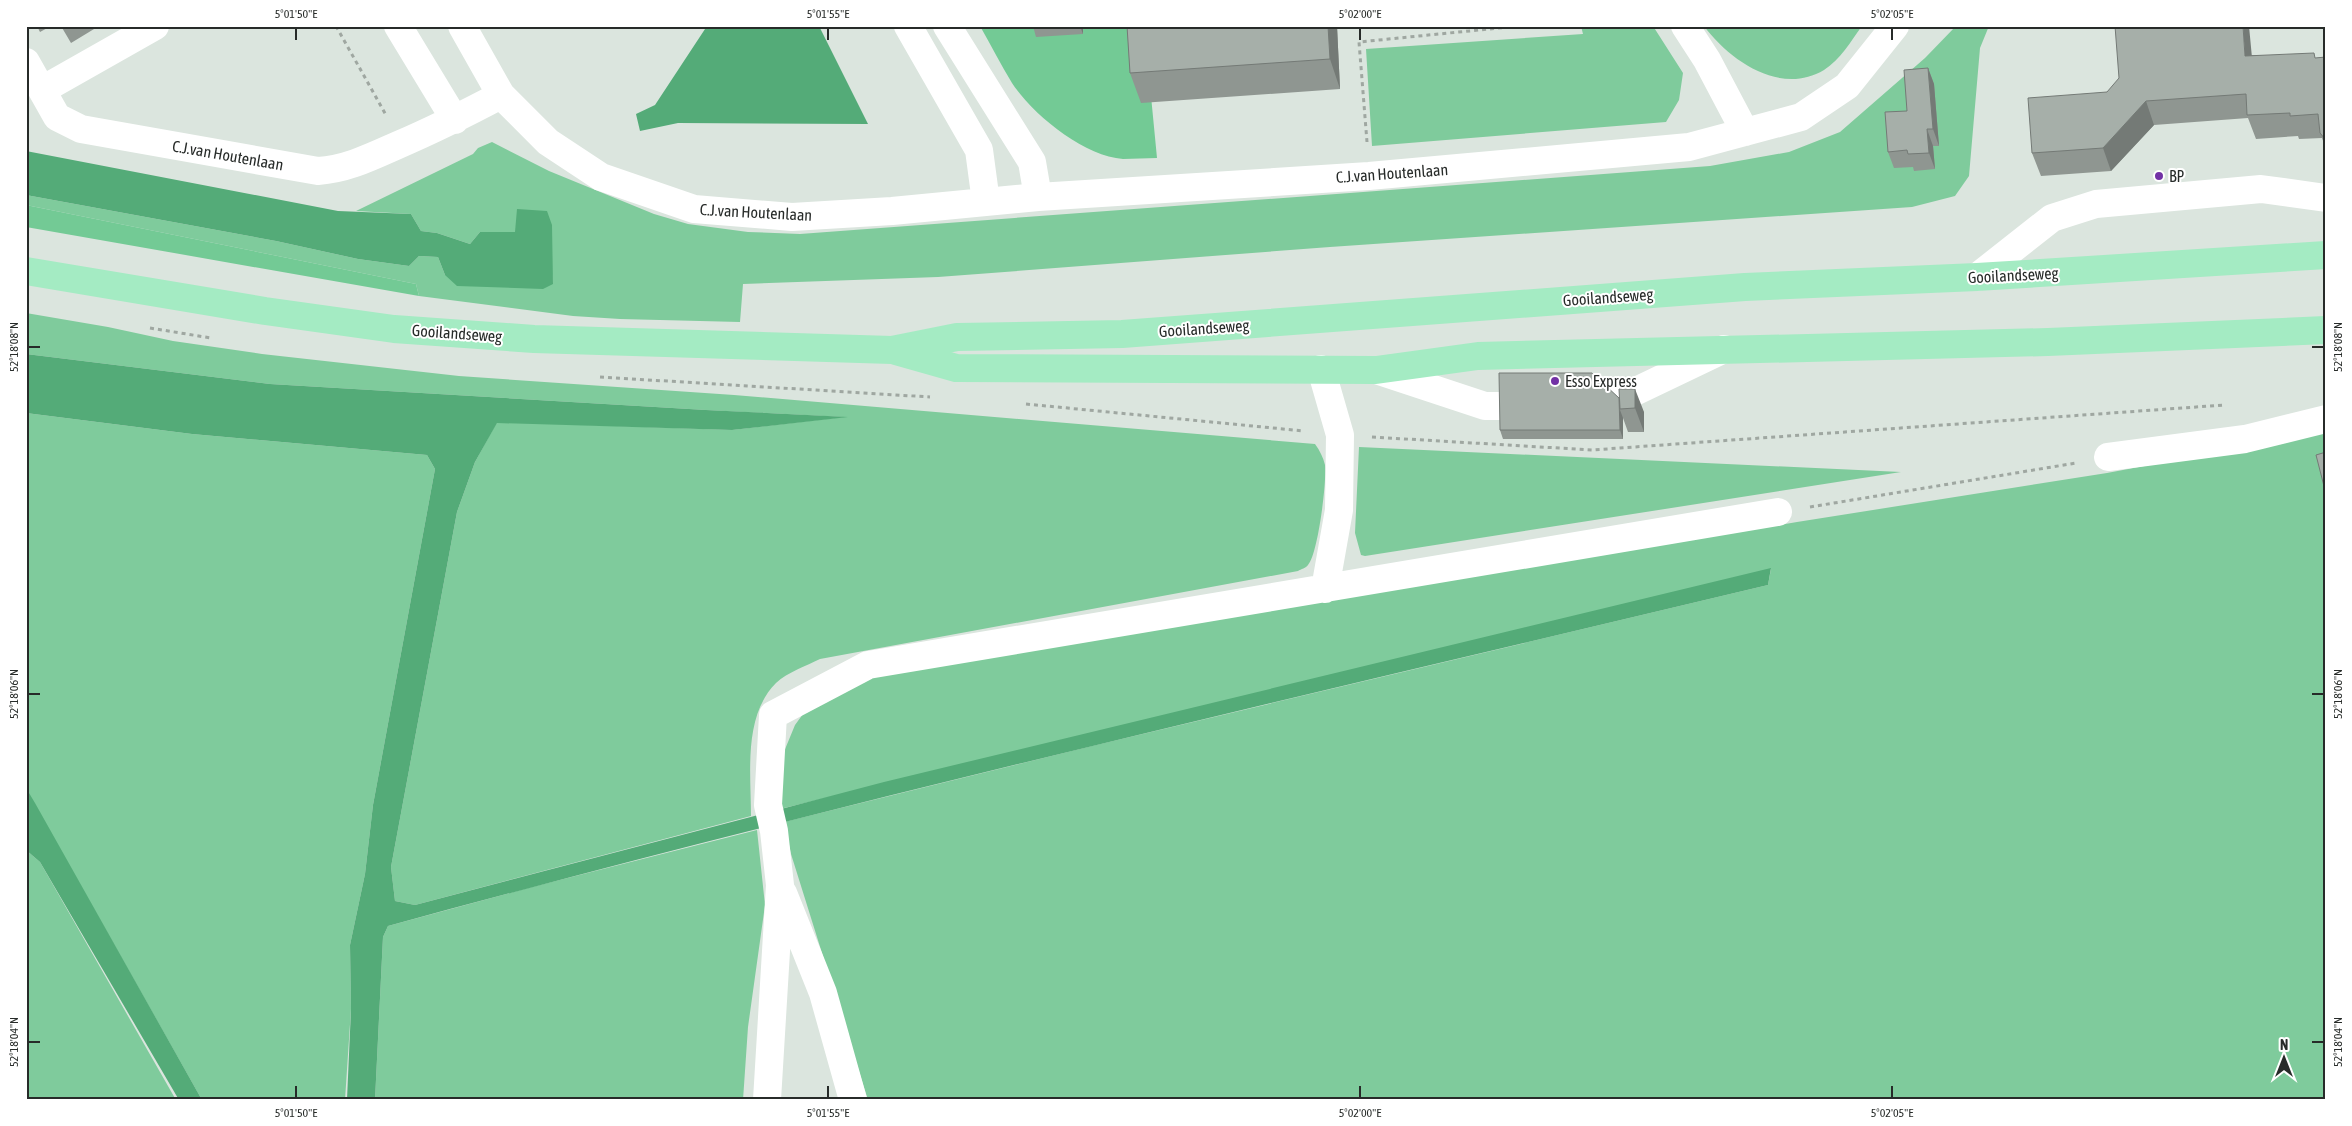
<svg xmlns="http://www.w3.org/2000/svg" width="2352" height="1126" viewBox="0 0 2352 1126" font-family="'Asap Condensed',sans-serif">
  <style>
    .green { fill: #7fcb9c }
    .forest { fill: #73ca95 }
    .water { fill: #54ab78 }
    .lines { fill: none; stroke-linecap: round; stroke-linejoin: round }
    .path { stroke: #9fa7a1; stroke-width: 3; stroke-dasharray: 4 4; stroke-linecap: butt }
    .minor { stroke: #fff; stroke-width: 28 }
    .major { stroke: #a4ebc3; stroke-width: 28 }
    .wall { fill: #8f9691 }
    .shaded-wall { fill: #747a76 }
    .building { fill: #a6afa9; stroke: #747a76 }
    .ticks { fill: none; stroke: #272b29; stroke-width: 2 }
    .poi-dot { fill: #7231a5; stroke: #fff; stroke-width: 2 }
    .labels { text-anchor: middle; stroke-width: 4; stroke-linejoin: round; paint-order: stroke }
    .street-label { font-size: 16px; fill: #272b29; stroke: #fff }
    .poi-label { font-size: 16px; fill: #272b29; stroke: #fff; text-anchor: start }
    .neatline { fill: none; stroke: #272b29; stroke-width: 2 }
    .ticks-label { font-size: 12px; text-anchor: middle; fill: #272b29 }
  </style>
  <rect width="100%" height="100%" fill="#dbe5de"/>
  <!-- green -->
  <path class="green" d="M1581,26H1653L1683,73L1679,100L1666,122L1372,146L1366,49L1583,34Z
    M1704,26H1862C1851,41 1840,60 1824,70C1781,96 1730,61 1704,26Z
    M1956,26H1989L1980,48L1969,176L1955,196L1912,207L1330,247L938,277L743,284L740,322L620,319L573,316L419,296L416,284L26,205V195L276,241L358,259L409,266L419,256L438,257L445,275L553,283L552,274L515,232H480L470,244L437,233L421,231L411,214L356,211L473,154L478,148L492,142L549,171L654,214L688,224L748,232L800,234L1710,166L1789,152L1840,132L1925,58Z
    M26,313L108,327L173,341L262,354L459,376L734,395L1315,444C1320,451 1323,457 1325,465C1327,481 1318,554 1308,565C1306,568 1301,569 1298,571L820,659C806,666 788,672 776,683C743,716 751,773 751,816L415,905L395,901L391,867L457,512L475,462L497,422L732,430L843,417L706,410L270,384L26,354Z
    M26,413L192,434L427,455L435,469L373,805L365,874L350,945L351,1009L345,1100H202L26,789Z
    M2326,432V1100H868L791,854L784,822L1092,746L1768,585L1771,569L780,809L781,759L795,725L814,699L848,680L1797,522L2107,473Z
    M1359,447L1901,472L1365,556L1361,555L1355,533Z
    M757,830L765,905L748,1027L743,1100H375L383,937L388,926L528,888Z
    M26,850L40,862L176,1100H26Z"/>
  <!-- forest -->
  <path class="forest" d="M980,26H1134L1151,96L1157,158C1146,158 1134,159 1123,159C1084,156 1033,115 1012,83C1001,65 991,45 980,26Z
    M26,205L416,284L419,296L26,227Z"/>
  <!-- water -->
  <path class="water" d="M707,26H819L868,124L678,123L640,131L636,114L655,105Z
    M26,151L338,211L411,214L421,231L437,233L470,244L480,232H515L517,209L547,211L552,225L553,284L543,289L457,286L445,275L438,257L419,256L409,266L358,259L276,241L26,195Z
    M26,354L270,384L706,410L848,417L732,430L497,423L475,462L457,512L391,867L395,901L415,905L884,782L1771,568L1768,585C1307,695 845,801 388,926L383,937L375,1100H347L351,1009L350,945L365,874L373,805L435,469L427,455L192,434L26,413Z
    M26,788L35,803L202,1100H179L40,862L26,850Z"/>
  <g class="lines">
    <!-- path -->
    <path class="path" d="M336,26L386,115
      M1367,142L1359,42L1519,26
      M150,328L211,338
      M600,377L930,397
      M1026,404L1304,431
      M1372,437L1592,450L2224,405
      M1810,507L2076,463"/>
    <!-- minor -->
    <path class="minor" d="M398,26L455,120
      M462,26L501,95
      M908,26L979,150L986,202
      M947,26L1032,162L1038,197
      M1685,26L1707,60L1745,132
      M26,62L57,117L81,129L318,171C347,169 371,157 398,145C433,130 467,113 501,95L548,142L601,177L694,209L792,217L892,211L1038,197L1369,176L1689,147L1801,117L1847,86L1895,26
      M42,90L155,26
      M1977,277L2052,218L2096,204L2261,189L2326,198
      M1321,369L1340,435L1339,510L1325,589
      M1376,370L1485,406H1536
      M1602,405H1607L1724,349
      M2108,457L2245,439L2326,419
      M783,893L823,993L853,1100
      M767,1100L780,885L774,831L768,805L773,715L868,665L1778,512"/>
    <!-- major -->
    <path class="major" d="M26,271L265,311L394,329L534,339L892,350L957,337L1122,334L1745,287L1977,277L2326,255
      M896,351L956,368L1376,370L1478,356L2048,342L2326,330"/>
  </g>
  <!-- wall -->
  <path class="wall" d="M37,26H51L40,32Z
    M61,26H99L71,43Z
    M1033,26H1083V34L1036,37Z
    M1127,26H1337L1340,89L1141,103L1130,73Z
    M2252,55L2316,58L2326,57V149L2322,138L2299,139L2298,136L2256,139L2248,118L2154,125L2111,171L2041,176L2032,153L2107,92Z
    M1928,68L1934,84L1939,146H1933L1935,169L1914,171L1913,167L1894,168L1888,152Z
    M1619,398L1644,412V432H1628L1623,418V439H1503L1500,430Z"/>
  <!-- shaded-wall -->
  <path class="shaded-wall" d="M1080,26H1083V34Z
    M1328,26H1337L1340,89L1330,59Z
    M2243,26H2249L2254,79L2245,56Z
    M1928,68L1934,84L1939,146L1933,129Z
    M2146,101L2154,125L2111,171L2103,148Z
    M1927,129L1933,146L1935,169L1929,153Z
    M1635,389L1644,412V432L1635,408Z
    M1620,410L1623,418V439L1620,430Z"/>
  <!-- building -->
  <path class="building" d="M1127,26H1328L1330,59L1130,73Z
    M2115,26H2243L2245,56L2314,53L2315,58L2326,57V140L2320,133L2318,114L2290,116V113L2247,115L2246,94L2146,101L2103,148L2032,153L2028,98L2107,92L2119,78Z
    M1928,68L1933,129H1927L1929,153L1908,154L1907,150L1888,152L1885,112L1907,111L1904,70Z
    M1499,373H1592L1619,398L1620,430H1500Z
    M1619,389H1635V408L1620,409Z
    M2326,452V494L2316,455Z"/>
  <!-- ticks -->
  <path class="ticks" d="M296,28V40M828,28V40M1360,28V40M1892,28V40M28,347H40M2312,347H2324M28,694H40M2312,694H2324M28,1042H40M2312,1042H2324M296,1086V1098M828,1086V1098M1360,1086V1098M1892,1086V1098"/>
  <!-- markers -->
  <g class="poi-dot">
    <circle cx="2159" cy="176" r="5"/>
    <circle cx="1555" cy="381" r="5"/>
  </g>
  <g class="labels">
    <!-- street labels -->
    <g class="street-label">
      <text transform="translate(228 155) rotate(10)" y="6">C.J.van Houtenlaan</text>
      <text transform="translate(1392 173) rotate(-4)" y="6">C.J.van Houtenlaan</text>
      <text transform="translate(756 212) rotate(3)" y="6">C.J.van Houtenlaan</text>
      <text transform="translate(2013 275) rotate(-3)" y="6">Gooilandseweg</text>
      <text transform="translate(1608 297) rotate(-4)" y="6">Gooilandseweg</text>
      <text transform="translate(1204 328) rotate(-4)" y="6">Gooilandseweg</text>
      <text transform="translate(457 333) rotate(4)" y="6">Gooilandseweg</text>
    </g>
    <!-- poi labels -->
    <g class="poi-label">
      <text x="2169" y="182">BP</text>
      <text x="1565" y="387">Esso Express</text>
    </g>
  </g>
  <!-- border -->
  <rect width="2352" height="1126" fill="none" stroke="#ffffff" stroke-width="55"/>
  <!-- north arrow -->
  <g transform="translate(2284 1058)" stroke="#ffffff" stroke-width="4" paint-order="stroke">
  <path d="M0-4L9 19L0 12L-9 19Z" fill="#272b29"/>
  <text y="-8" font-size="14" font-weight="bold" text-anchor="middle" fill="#272b29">N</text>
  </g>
  <rect x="28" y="28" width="2296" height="1070" class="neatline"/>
  <g class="ticks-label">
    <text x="296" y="18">5°01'50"E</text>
    <text x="828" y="18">5°01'55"E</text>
    <text x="1360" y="18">5°02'00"E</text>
    <text x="1892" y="18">5°02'05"E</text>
    <text transform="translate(14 347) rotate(-90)" y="4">52°18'08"N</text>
    <text transform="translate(2338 347) rotate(-90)" y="4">52°18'08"N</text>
    <text transform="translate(14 694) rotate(-90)" y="4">52°18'06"N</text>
    <text transform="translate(2338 694) rotate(-90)" y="4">52°18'06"N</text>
    <text transform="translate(14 1042) rotate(-90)" y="4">52°18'04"N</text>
    <text transform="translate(2338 1042) rotate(-90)" y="4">52°18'04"N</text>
    <text x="296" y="1117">5°01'50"E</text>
    <text x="828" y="1117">5°01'55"E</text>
    <text x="1360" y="1117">5°02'00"E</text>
    <text x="1892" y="1117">5°02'05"E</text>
  </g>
</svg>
